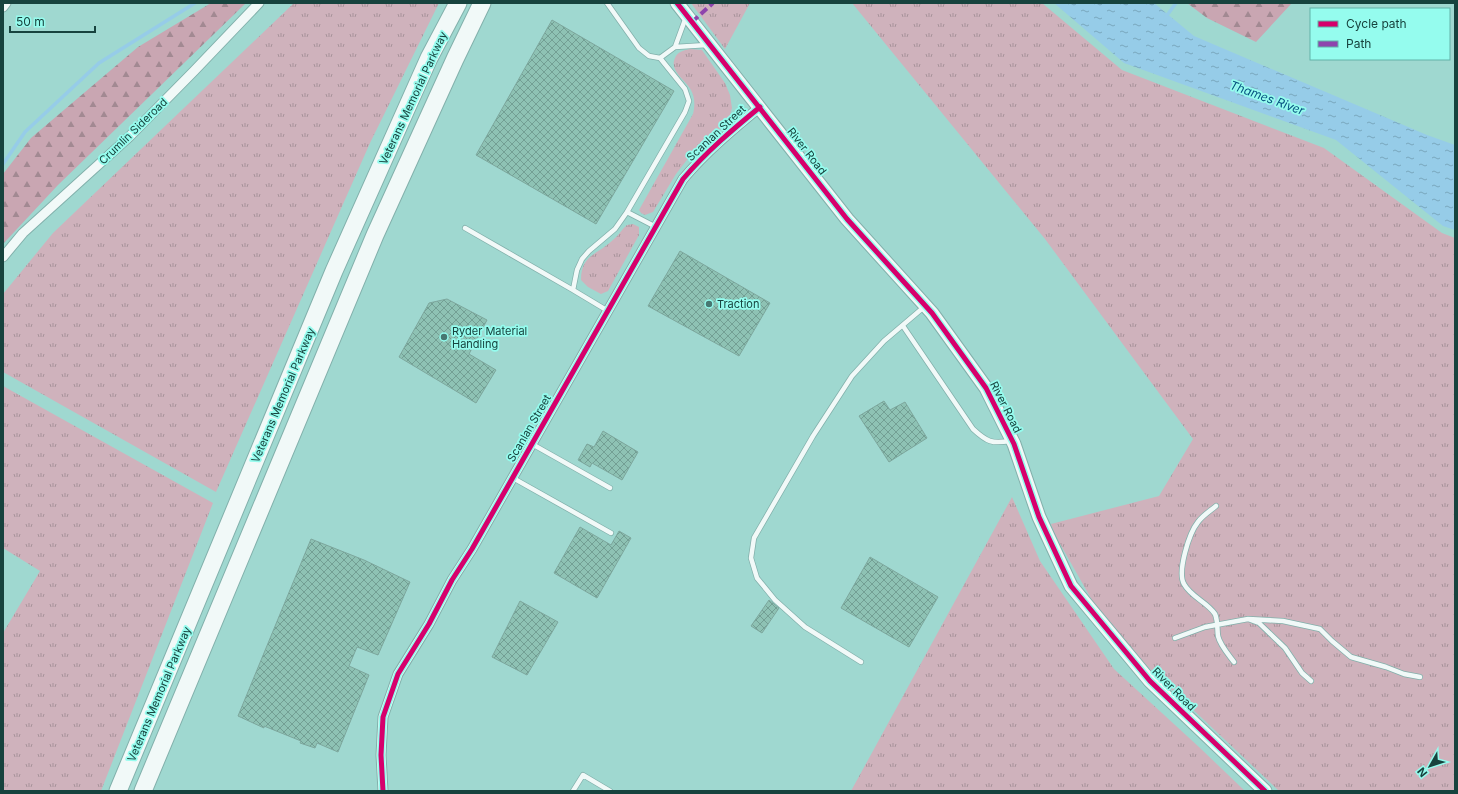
<svg xmlns="http://www.w3.org/2000/svg" width="1458" height="794" viewBox="0 0 1458 794" font-family="Inter,sans-serif">
  <style>
    .grass { fill: url(#grass-tufts) }
    .forest { fill: url(#forest-firs) }
    .water { fill: url(#water-ripples) }
    .lines { fill: none; stroke-linecap: round; stroke-linejoin: round }
    .stream { stroke: #96cce8; stroke-width: 3.5 }
    .building { fill: url(#building-cross-hatch); stroke: #7da79d }
    .lane-casing { stroke: #82b0ab; stroke-width: 6 }
    .street-casing { stroke: #82b0ab; stroke-width: 11 }
    .secondary-casing { stroke: #82b0ab; stroke-width: 15 }
    .highway-casing { stroke: #82b0ab; stroke-width: 19 }
    .lane { stroke: #f1f9f8; stroke-width: 4.5 }
    .street { stroke: #f1f9f8; stroke-width: 9 }
    .secondary { stroke: #f1f9f8; stroke-width: 13 }
    .highway { stroke: #f1f9f8; stroke-width: 17 }
    .quiet { stroke: #8e44ad; stroke-width: 4; stroke-dasharray: 8 4; stroke-linecap: butt }
    .cycleway-casing { stroke: #95fcee; stroke-width: 8 }
    .cycleway { stroke: #d6006c; stroke-width: 5 }
    .poi-dot { fill: #477771; stroke: #95fcee; stroke-width: 1.5 }
    .labels { text-anchor: middle; stroke-width: 3.5; stroke-linejoin: round; paint-order: stroke }
    .street-label { font-size: 11px; fill: #17433e; stroke: #95fcee }
    .poi-label { font-size: 11px; fill: #17433e; stroke: #95fcee; text-anchor: start }
    .water-label { font-size: 12px; font-style: italic; fill: #065180; stroke: #95fcee }
  </style>
  <defs>
    <pattern id="grass-tufts" width="24" height="20" patternUnits="userSpaceOnUse"><rect width="24" height="20" fill="#cfb2bc"/><path d="M3 7l-1-3M5 7V3M7 7l1-3M15 17l-1-3M17 17v-4M19 17l1-3" fill="none" stroke="#a7929a"/></pattern>
    <pattern id="forest-firs" width="22" height="20" patternUnits="userSpaceOnUse"><rect width="22" height="20" fill="#c9a6b2"/><path d="M5 1l3.5 6h-7zM16 11l3.5 6h-7z" fill="#a28992"/></pattern>
    <pattern id="water-ripples" width="26" height="14" patternUnits="userSpaceOnUse"><rect width="26" height="14" fill="#96cce8"/><path d="M2 4q2-2 4 0t4 0M15 11q2-2 4 0t4 0" fill="none" stroke="#79a7bd"/></pattern>
    <pattern id="building-cross-hatch" width="8" height="8" patternUnits="userSpaceOnUse"><rect width="8" height="8" fill="#8ec2b4"/><path d="M0 0l8 8M0 8l8-8" fill="none" stroke="#739f94"/></pattern>
  </defs>
  <rect width="100%" height="100%" fill="#9fd8d0"/>
  <!-- grass -->
  <path class="grass" d="M294,3H439L370,143L216,492L3,372V294L53,233Z
    M691,3H750L725,49Z
    M852,3H1042L1122,70L1324,148L1442,233L1455,238V791H1279L1129,649L1093,602L1055,535L1051,524L1159,496L1193,439L1045,239Z
    M690,49L702,50L725,83L730,95L732,108L729,118L723,126L708,138L693,152L676,174L653,212L645,215L641,213L639,210L693,114C695,105 695,98 691,90C685,79 669,71 675,58C677,52 684,50 690,49Z
    M633,224L639,227V235L608,291L601,294L588,287L581,280C581,254 598,255 614,239C619,235 622,229 627,225Z
    M3,386L213,503L101,791H3V633L40,571L3,548Z
    M1012,497L1040,561L1114,669L1199,747L1245,791H851Z"/>
  <!-- forest -->
  <path class="forest" d="M211,3H246L58,185L3,244V174L31,138L138,47Z
    M1187,3H1292L1256,42L1207,18Z"/>
  <!-- water -->
  <path class="water" d="M1054,3H1154L1194,36L1427,135L1455,145V230L1443,226L1336,140L1124,63Z"/>
  <g class="lines">
    <!-- stream -->
    <path class="stream" d="M1165,18L1176,3
      M3,164L25,132L99,63L195,3"/>
  </g>
  <!-- building -->
  <path class="building" d="M552,20L674,91L596,224L476,155Z
    M680,251L770,303L739,356L648,306Z
    M447,299L487,320L469,354L496,370L476,403L399,357L429,303Z
    M884,401L890,410L905,402L927,438L889,462L859,416Z
    M603,431L638,452L622,480L592,463L590,467L578,460L587,444L594,447Z
    M580,527L611,545L619,531L631,538L597,598L554,573Z
    M311,539L364,560L410,582L378,655L357,647L349,666L369,675L338,752L317,743L315,748L300,743L301,741L264,726V728L238,716Z
    M870,557L938,597L909,647L841,608Z
    M769,600L779,608L762,633L751,626Z
    M520,601L558,622L527,675L492,657Z"/>
  <g class="lines">
    <defs>
      <path id="lane" d="M607,3L639,48L649,56L660,58L675,47
        M686,17L675,47L707,45
        M656,227L627,212L685,112L689,101L685,89L660,58
        M465,228L573,290
        M608,311L573,290L577,270L582,259L589,251L615,229L627,212
        M903,326L973,429C987,442 992,444 1010,441
        M532,444L610,488
        M513,478L611,533
        M1216,506C1210,511 1202,516 1198,522C1189,533 1177,572 1184,584C1191,597 1207,602 1215,614C1218,621 1217,629 1218,636C1220,645 1228,654 1234,662
        M1248,619L1283,621L1320,629L1332,641L1351,657L1386,667L1404,674L1420,677
        M1175,638L1205,627L1248,619L1259,623L1285,648L1302,673L1311,681
        M861,662L805,627L775,600L757,578L751,558L754,538L813,436L852,376L884,341L924,307
        M573,791L583,775L610,791"/>
      <path id="street" d="M3,7L6,3
        M3,257L23,233L129,137L194,71L259,3
        M383,791L381,755L383,717L398,674L429,624L452,580L472,549L683,179C706,152 732,130 760,107"/>
      <path id="secondary" d="M677,3L847,219L932,313L986,388L1014,444L1039,517L1071,586L1150,681L1265,791"/>
      <path id="highway" d="M118,791L334,271L429,58L458,3
        M143,791L375,235L455,59L482,3"/>
    </defs>
    <!-- lane casing -->
    <use href="#lane" class="lane-casing"/>
    <!-- street casing -->
    <use href="#street" class="street-casing"/>
    <!-- secondary casing -->
    <use href="#secondary" class="secondary-casing"/>
    <!-- highway casing -->
    <use href="#highway" class="highway-casing"/>
    <!-- lane -->
    <use href="#lane" class="lane"/>
    <!-- street -->
    <use href="#street" class="street"/>
    <!-- secondary -->
    <use href="#secondary" class="secondary"/>
    <!-- highway -->
    <use href="#highway" class="highway"/>
    <!-- quiet -->
    <path class="quiet" d="M692,22L713,3"/>
    <defs>
      <path id="cycleway" d="M677,3L847,219L932,313L986,388L1014,444L1039,517L1071,586L1150,681L1265,791
        M383,791L381,755L383,717L398,674L429,624L452,580L472,549L683,179C706,152 732,130 760,107"/>
    </defs>
    <!-- cycleway casing -->
    <use href="#cycleway" class="cycleway-casing"/>
    <!-- cycleway -->
    <use href="#cycleway" class="cycleway"/>
  </g>
  <!-- markers -->
  <g class="poi-dot">
    <circle cx="709" cy="304" r="4"/>
    <circle cx="444" cy="337" r="4"/>
  </g>
  <g class="labels">
    <!-- street labels -->
    <g class="street-label">
      <text transform="translate(413 98) rotate(-65)" y="4">Veterans Memorial Parkway</text>
      <text transform="translate(133 131) rotate(-44)" y="4">Crumlin Sideroad</text>
      <text transform="translate(716 133) rotate(-43)" y="4">Scanlan Street</text>
      <text transform="translate(807 151) rotate(52)" y="4">River Road</text>
      <text transform="translate(283 395) rotate(-67)" y="4">Veterans Memorial Parkway</text>
      <text transform="translate(1006 407) rotate(63)" y="4">River Road</text>
      <text transform="translate(529 428) rotate(-60)" y="4">Scanlan Street</text>
      <text transform="translate(1174 689) rotate(45)" y="4">River Road</text>
      <text transform="translate(159 694) rotate(-67)" y="4">Veterans Memorial Parkway</text>
    </g>
    <!-- poi labels -->
    <g class="poi-label">
      <text x="717" y="308">Traction</text>
      <text x="452" y="335">Ryder Material<tspan x="452" dy="13">Handling</tspan></text>
    </g>
    <!-- water labels -->
    <g class="water-label">
      <text transform="translate(1267 98) rotate(20)" y="4">Thames River</text>
    </g>
  </g>
  <!-- border -->
  <rect width="1458" height="794" fill="none" stroke="#17433e" stroke-width="8"/>
  <!-- legend -->
  <rect x="1310" y="8" width="140" height="52" fill="#95fcee" stroke="#63b2a8"/>
  <rect x="1318" y="21" width="20" height="6" fill="#d6006c" stroke="#63b2a8"/>
  <text x="1346" y="28" font-size="12" fill="#17433e">Cycle path</text>
  <rect x="1318" y="41" width="20" height="6" fill="#8e44ad" stroke="#63b2a8"/>
  <text x="1346" y="48" font-size="12" fill="#17433e">Path</text>
  <!-- north arrow -->
  <g transform="translate(1430 766) rotate(231)" stroke="#95fcee" stroke-width="3" paint-order="stroke">
  <path d="M0-3L7 15L0 10L-7 15Z" fill="#17433e"/>
  <text y="-6" font-size="11" font-weight="bold" text-anchor="middle" fill="#17433e">N</text>
  </g>
  <!-- scale -->
  <path d="M10 26v6h85v-6" fill="none" stroke="#17433e" stroke-width="2"/>
  <text x="16" y="26" font-size="12" fill="#17433e" stroke="#95fcee" stroke-width="3" paint-order="stroke">50 m</text>
</svg>
